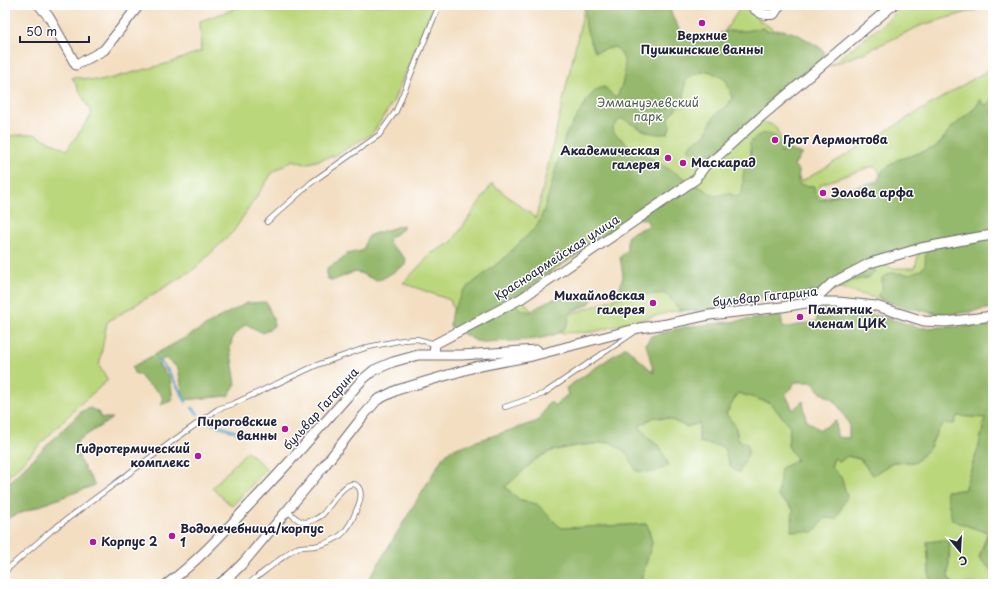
<svg xmlns="http://www.w3.org/2000/svg" width="998" height="589" viewBox="0 0 998 589" font-family="'Playpen Sans',sans-serif">
  <style>
    .green { fill: #bbd77c; stroke: #6e7c5c; fill-rule: evenodd }
    .forest { fill: #94b86c; stroke: #5b6d54; fill-rule: evenodd }
    .lines { fill: none; stroke-linecap: round; stroke-linejoin: round }
    .stream { stroke: #52a7ce; stroke-width: 2.5 }
    .lane-casing { stroke: #6b646a; stroke-width: 6 }
    .street-casing { stroke: #6b646a; stroke-width: 11 }
    .lane { stroke: #fff; stroke-width: 4.5 }
    .street { stroke: #fff; stroke-width: 9 }
    .poi-dot { fill: #b5179e; stroke: #fff; stroke-width: 1.5 }
    .labels { text-anchor: middle; stroke-width: 3; stroke-linejoin: round; paint-order: stroke }
    .poi-label { font-size: 12px; font-weight: bold; fill: #22223b; stroke: #fff; text-anchor: start }
    .park-label { font-size: 12px; fill: #50584e; stroke: #fff }
    .street-label { font-size: 12px; fill: #22223b; stroke: #fff }
  </style>
  <rect width="100%" height="100%" fill="#fff"/>
  <filter id="ink" filterUnits="userSpaceOnUse"><feTurbulence type="fractalNoise" baseFrequency=".025" numOctaves="2"/><feDisplacementMap in="SourceGraphic" scale="8" xChannelSelector="R" yChannelSelector="G"/><feConvolveMatrix kernelMatrix="1 2 1 2 8 2 1 2 1" color-interpolation-filters="sRGB"/></filter>
  <filter id="wash" filterUnits="userSpaceOnUse"><feTurbulence type="fractalNoise" baseFrequency=".012" numOctaves="4" result="noise"/><feDisplacementMap in="SourceGraphic" scale="16" xChannelSelector="R" yChannelSelector="G"/><feGaussianBlur stdDeviation="0.9" result="paint"/><feColorMatrix in="noise" values="0 0 0 0 0 0 0 0 0 0 0 0 0 0 0 0 0 1.4 0 .05"/><feComposite in="paint" operator="in"/></filter>
  <g filter="url(#wash)">
    <rect width="100%" height="100%" fill="#f3dec1"/>
    <!-- green -->
    <path class="green" d="M232,5H434L393,102L372,134L334,156L305,164L293,160L273,172L233,232L193,270L107,322L99,366L108,380L78,406L5,480V136L34,134L67,150L92,114L72,77L101,81L169,63L201,51L200,21L232,10Z
      M585,5H666L669,24L706,46L718,41L741,7L815,59L750,117L775,126L801,182L993,67V306L938,315L841,289L670,312L593,332L515,334L461,332L450,300L403,283L432,253L452,242L492,184L536,218ZM870,167H875L879,171L880,176L875,181L823,198L818,194L817,190L821,184ZM652,195L690,272L538,326L530,309L515,290ZM920,248L915,268H891L883,262Z
      M904,5H993L922,25L861,54L829,66L880,27Z
      M738,393L770,402L790,426L788,446L841,477L831,467L834,458L847,456L860,459L873,475L893,462H916L929,449L938,430L945,422L954,424L957,416L986,418L979,446L964,490L947,491L970,527L988,531L979,558L993,571V584H953L948,577L950,540L927,542L930,584H640L652,543L647,524L561,529L537,504L521,501L505,487L536,459L551,451L575,446L610,442L627,453L669,466L660,447L649,439L639,426L654,417L670,419L687,427L699,422L723,447L731,468C737,443 744,436 726,414Z
      M247,451L267,469L232,506L212,488Z"/>
    <!-- forest -->
    <path class="forest" d="M587,5H669L673,18L683,36L689,40L698,42H707L721,33L729,31H744L762,28L768,31L783,30L797,34L819,47L824,51V58L718,151C706,154 698,159 688,149L693,142L706,135C708,128 711,120 716,114C724,108 728,107 732,98L726,80L709,71L697,73L688,77L685,83L684,98L669,118L670,127L668,133C651,138 637,126 623,119H620L613,127L614,133L631,147L715,196L729,193C748,206 741,177 744,170C745,166 749,163 750,159C752,154 750,148 750,143C759,133 763,131 776,137L781,148L780,153L789,150L802,154L794,165L799,171L798,180L800,185L814,186V192L818,199L821,200L878,182L881,177L882,171L897,160L934,148L941,142L950,129L976,107L980,100H981L983,104L987,105L991,99H993V308L948,315L898,306L878,297V294L882,291V278L890,273L909,274L921,270L925,265L926,249L869,260L874,270V273L868,278L851,281L837,289L822,290L770,299L754,295L748,297L737,305L728,308L697,311L682,310L677,307L669,297L664,293C650,295 634,297 621,291L620,288L623,276L620,257L627,250V237L635,231L647,227L649,224L645,219L633,218L546,275L515,299L518,308L530,312L548,301L557,298L584,295L593,299L589,304L570,313C569,319 568,326 563,330C548,342 503,341 483,342L476,341L450,326L451,315L463,291L503,259L537,226L544,210L566,134L590,96L596,90L603,87L606,88L614,97L617,96C623,86 628,66 622,55C620,52 617,49 615,47L595,52C588,35 582,23 587,5Z
      M403,225V229L389,238V243L406,259L405,265L382,279L375,280L360,273L354,272L332,281L327,278V268L340,261L347,254L361,251L364,249L366,240L370,235Z
      M266,302L273,318L274,326L263,333L246,324L233,336L230,348L236,384L228,396L184,400L178,368L165,358L158,364L170,378L173,400L161,405C167,396 156,390 149,385C142,381 143,375 134,373L132,367L199,330L218,318L247,303Z
      M816,309L846,310L883,317L921,328L993,325V571L979,558L988,532L970,527L952,520L946,491L964,490L979,446L985,418L957,416L954,424L945,423L938,430L929,449L916,462H893L873,475L860,459L847,456L840,462L834,458L831,467L841,477L847,496L836,519L825,518L814,532L791,531L793,509L778,496L781,468L797,460L788,446L790,426L770,403L738,393L726,414L735,425L738,439L748,445V454L739,473L731,468L723,447L699,442V423L687,427L670,419L654,417L639,426L649,439L660,447L669,466L654,472L636,471L627,453L610,442L575,446L551,451L536,459L505,487L521,501L537,504L561,528L647,524L652,543L640,584H366L443,457L450,450L538,421L550,401L555,406L568,394L566,388L626,347L654,373L646,344L651,336L685,327L781,316L783,328L817,321ZM795,382H812L821,393L836,402L849,424V438L837,437L836,421L820,430L806,420L803,401L793,410L786,395Z
      M90,408L98,412L102,418H113L77,441L80,461L95,485L5,519V486L82,411Z
      M950,539L948,577L953,584H930L927,542Z"/>
    <g class="lines">
      <!-- stream -->
      <path class="stream" d="M157,359C170,370 178,388 186,402
        M192,408L198,414
        M208,422L250,437"/>
    </g>
  </g>
  <g filter="url(#ink)">
    <g class="lines">
      <defs>
        <path id="lane" d="M267,222L312,182L379,135L396,111L439,5
          M505,407L543,394L633,333
          M5,571L51,531L174,440L218,409L233,404L317,365L368,347L403,340L417,339L435,344
          M248,584C258,576 269,568 279,560C285,556 291,550 297,548C302,546 309,547 315,546C339,541 348,532 356,511C359,505 362,497 360,490C350,469 329,509 322,515C318,518 310,522 305,522C298,522 292,515 288,511"/>
        <path id="street" d="M39,5L49,17L76,65L104,50L139,5
          M751,5C758,13 763,16 774,14L780,5
          M699,174L705,166L718,156L763,115L893,5
          M812,302L832,283L870,263L921,248L979,237L993,235
          M434,354L435,344L522,298L696,179
          M167,584C198,561 224,532 250,504C289,464 325,422 362,380L374,370L393,362L418,355H462L537,350
          M219,584L231,575L244,562L321,470L364,415L377,400L397,390L475,367L532,356L639,328L667,324L709,315L782,307L812,302H838L876,306L924,321L946,322L993,316"/>
      </defs>
      <!-- lane casing -->
      <use href="#lane" class="lane-casing"/>
      <!-- street casing -->
      <use href="#street" class="street-casing"/>
      <!-- lane -->
      <use href="#lane" class="lane"/>
      <!-- street -->
      <use href="#street" class="street"/>
    </g>
  </g>
  <!-- markers -->
  <g class="poi-dot">
    <circle cx="702" cy="23" r="4"/>
    <circle cx="775" cy="140" r="4"/>
    <circle cx="668" cy="158" r="4"/>
    <circle cx="683" cy="163" r="4"/>
    <circle cx="823" cy="193" r="4"/>
    <circle cx="653" cy="303" r="4"/>
    <circle cx="800" cy="317" r="4"/>
    <circle cx="285" cy="429" r="4"/>
    <circle cx="198" cy="456" r="4"/>
    <circle cx="172" cy="536" r="4"/>
    <circle cx="93" cy="542" r="4"/>
  </g>
  <g class="labels">
    <!-- poi labels -->
    <g class="poi-label">
      <text x="702" y="40" text-anchor="middle">Верхние<tspan x="702" dy="14">Пушкинские ванны</tspan></text>
      <text x="783" y="144">Грот Лермонтова</text>
      <text x="660" y="155" text-anchor="end">Академическая<tspan x="660" dy="14">галерея</tspan></text>
      <text x="691" y="167">Маскарад</text>
      <text x="831" y="197">Эолова арфа</text>
      <text x="645" y="300" text-anchor="end">Михайловская<tspan x="645" dy="14">галерея</tspan></text>
      <text x="808" y="314">Памятник<tspan x="808" dy="14">членам ЦИК</tspan></text>
      <text x="277" y="426" text-anchor="end">Пироговские<tspan x="277" dy="14">ванны</tspan></text>
      <text x="190" y="453" text-anchor="end">Гидротермический<tspan x="190" dy="14">комплекс</tspan></text>
      <text x="180" y="533">Водолечебница/корпус<tspan x="180" dy="14">1</tspan></text>
      <text x="101" y="546">Корпус 2</text>
    </g>
    <!-- park labels -->
    <g class="park-label">
      <text x="648" y="107">Эммануэлевский<tspan x="648" dy="14">парк</tspan></text>
    </g>
    <!-- street labels -->
    <g class="street-label">
      <text transform="translate(557 258) rotate(-33)" y="4">Красноармейская улица</text>
      <text transform="translate(765 297) rotate(-6)" y="4">бульвар Гагарина</text>
      <text transform="translate(321 409) rotate(-48)" y="4">бульвар Гагарина</text>
    </g>
  </g>
  <!-- margin -->
  <rect width="998" height="589" fill="none" stroke="#fff" stroke-width="20"/>
  <!-- north arrow -->
  <g transform="translate(960 551) rotate(162)" stroke="#ffffff" stroke-width="3" paint-order="stroke">
  <path d="M0-3L7 15L0 10L-7 15Z" fill="#22223b"/>
  <text y="-6" font-size="11" font-weight="bold" text-anchor="middle" fill="#22223b">С</text>
  </g>
  <!-- scale -->
  <path d="M20 36v6h69v-6" fill="none" stroke="#22223b" stroke-width="2"/>
  <text x="26" y="36" font-size="12" fill="#22223b" stroke="#ffffff" stroke-width="3" paint-order="stroke">50 m</text>
</svg>
